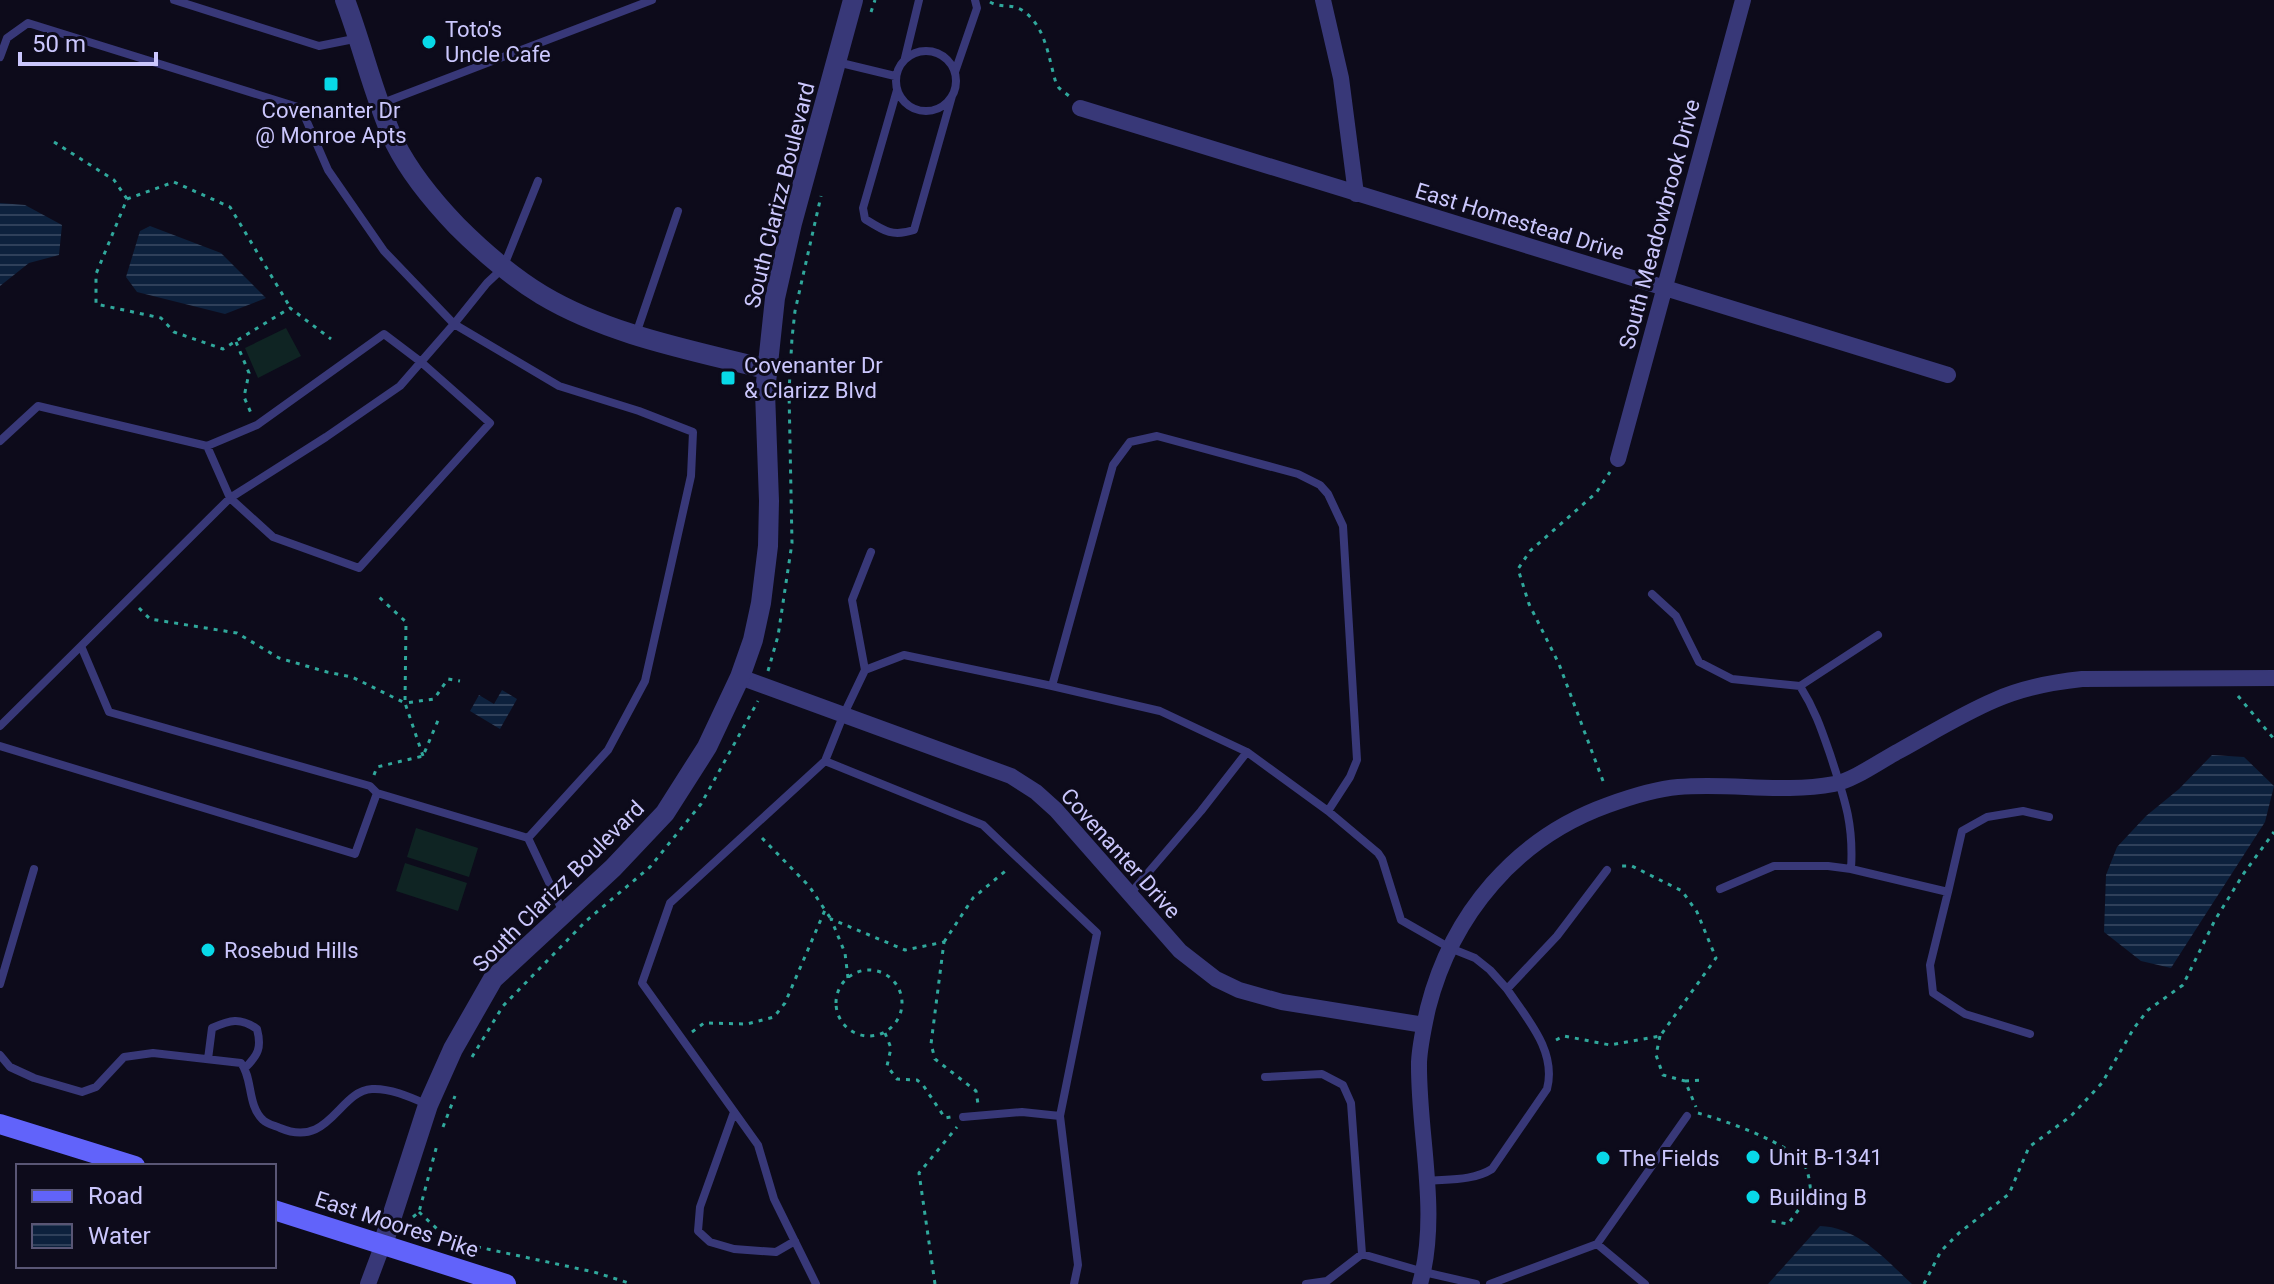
<svg xmlns="http://www.w3.org/2000/svg" width="2274" height="1284" viewBox="0 0 2274 1284" font-family="Roboto,sans-serif">
  <style>
    .park { fill: #0f2423 }
    .water { fill: url(#water-rules) }
    .lines { fill: none; stroke-linecap: round; stroke-linejoin: round }
    .path { stroke: #30a89c; stroke-width: 3; stroke-dasharray: 4 6; stroke-linecap: butt }
    .service { stroke: #383878; stroke-width: 8 }
    .minor { stroke: #383878; stroke-width: 16 }
    .tertiary { stroke: #383878; stroke-width: 20 }
    .secondary { stroke: #6163fa; stroke-width: 20 }
    .poi-dot { fill: #08d9e8; stroke: #0d0b1b; stroke-width: 3 }
    .labels { text-anchor: middle; stroke-width: 6; stroke-linejoin: round; paint-order: stroke }
    .poi-label { font-size: 22px; fill: #cbc7fd; stroke: #0d0b1b; text-anchor: start }
    .street-label { font-size: 22px; fill: #cbc7fd; stroke: #0d0b1b }
  </style>
  <defs>
    <pattern id="water-rules" width="6" height="5" patternUnits="userSpaceOnUse" patternTransform="scale(2)"><rect width="6" height="5" fill="#0d213d"/><path d="M0 2.5h6" fill="none" stroke="#2f405a"/></pattern>
  </defs>
  <rect width="100%" height="100%" fill="#0d0b1b"/>
  <!-- park -->
  <path class="park" d="M286,328L301,356L258,378L245,348Z
    M416,828L478,848L469,877L407,857Z
    M405,863L467,883L458,911L396,891Z"/>
  <!-- water -->
  <path class="water" d="M0,203L25,205L62,225L59,255L29,263L0,286Z
    M150,226L221,253L266,298L225,314L137,292L126,277L140,231Z
    M502,690L517,699L500,729L470,711L479,695L494,704Z
    M2212,755L2244,757L2274,786L2265,822L2171,968L2141,961L2104,932L2106,875L2117,847L2146,816L2179,789Z
    M1820,1226C1858,1227 1886,1260 1912,1284H1768Z"/>
  <g class="lines">
    <!-- path -->
    <path class="path" d="M990,2C1000,8 1010,4 1020,9C1046,24 1048,57 1056,83L1059,88L1069,96
      M871,12L875,0
      M54,142L114,180L127,199L96,274V304L161,318L174,332L223,349L290,308L331,339
      M127,199L174,182L230,207L290,307
      M236,342L249,373L244,397L251,413
      M139,608L150,619L237,633L279,658L327,672L352,677L405,703L406,622L379,597
      M768,671L778,636L792,543L789,392L792,338L795,311L821,196
      M2238,696L2274,739
      M423,756L405,703L434,699L448,679L460,681
      M374,775L377,767L423,756L439,718
      M1603,781L1559,664L1529,604L1518,569L1530,551L1596,493L1610,472
      M762,838L809,886L825,910
      M944,942L973,898L1009,868
      M836 1003a33 33 0 1 1 66 0a33 33 0 1 1-66 0Z
      M848,978L845,953L831,919L905,950L944,942L931,1044L935,1059L976,1091L978,1104
      M692,1032L704,1023L747,1024L774,1017L785,1003L825,910L831,919
      M885,1033L891,1048L887,1066L897,1079L917,1080L923,1085L945,1118L951,1117
      M1660,1036L1656,1055L1663,1075L1685,1081L1696,1107
      M1556,1040L1564,1036L1610,1045L1660,1036L1716,958L1697,912L1682,891L1632,866H1621
      M472,1057L503,1006L586,921L650,867L701,804L758,701
      M1685,1081L1702,1080
      M1698,1113C1723,1120 1795,1144 1806,1168C1809,1175 1810,1185 1811,1193L1788,1224L1771,1221
      M443,1127L455,1096
      M419,1212L450,1241L594,1272L632,1284
      M413,1217L419,1212L437,1145
      M935,1284L919,1173L957,1127
      M1924,1284L1941,1251L1959,1233L2009,1194L2029,1147L2071,1116L2102,1083L2134,1028L2148,1010L2183,985L2215,920L2244,873L2274,832"/>
    <!-- service -->
    <path class="service" d="M174,0L319,46L359,38
      M896 81a30 30 0 1 1 60 0a30 30 0 1 1-60 0Z
      M0,57L7,38L28,23L301,108L328,170L384,251L454,324L400,386L326,437L230,498L81,646
      M905,58L919,0
      M837,62L895,76
      M955,72L977,8L975,0
      M897,90L863,208L865,219C884,231 892,237 914,230L952,96
      M380,104L652,0
      M636,334L678,211
      M0,441L38,406L207,446L230,498L273,537L359,568L490,423L421,362L384,334L257,425L207,446
      M1652,594L1676,616L1699,662L1732,679L1800,686
      M865,670L904,655L1052,686L1160,711L1247,752L1201,811L1129,895
      M1052,686L1113,465L1130,442L1157,436L1298,474L1320,485L1328,494L1343,526L1357,760L1350,777L1328,811L1247,752
      M0,726L81,646L109,712L370,786L377,793L528,838L563,912
      M0,746L355,854L377,793
      M825,761L843,716L865,670L852,600L871,552
      M1328,811L1378,853L1382,859L1401,920L1450,948L1475,958L1490,970L1507,989L1557,936L1607,870
      M528,838L608,750L645,681L691,476L693,432L639,411L559,386L454,324L487,283L503,268L538,181
      M1851,869L1948,892L1930,965L1933,993L1965,1014L2030,1034
      M1720,889L1774,866H1828L1851,869C1854,823 1844,797 1830,754C1821,728 1815,710 1800,686L1878,635
      M1948,892L1962,831L1987,817L2023,811L2049,817
      M0,984L34,869
      M0,1055L10,1067L34,1078L82,1092L96,1087L124,1057L153,1053L241,1063C253,1078 247,1105 263,1120C267,1124 276,1126 280,1128C330,1149 338,1091 372,1089C390,1088 410,1097 426,1104
      M208,1059L212,1028C230,1020 240,1017 257,1029C262,1048 258,1055 245,1068
      M1265,1077L1322,1074L1343,1085L1351,1103L1362,1254
      M734,1112L700,1207L698,1231L710,1242L734,1249L776,1252L795,1241
      M963,1117L1022,1112L1060,1116
      M1427,1181C1448,1179 1473,1181 1492,1169L1547,1089C1557,1051 1527,1019 1507,989
      M1597,1244L1645,1284
      M816,1284L774,1199L758,1145L642,983L670,903L825,761L983,825L1097,933L1060,1116L1078,1265L1074,1284
      M1306,1284L1327,1281L1362,1254L1424,1272L1476,1284
      M1490,1284L1597,1244L1687,1116"/>
    <!-- minor -->
    <path class="minor" d="M1323,0L1341,78L1356,194
      M1080,108L1948,375
      M1618,459L1743,0
      M740,677L1011,776L1036,792L1056,810L1180,951L1216,979L1239,990L1282,1002L1424,1025
      M368,1284L383,1244
      M1420,1284C1440,1212 1418,1135 1419,1062C1420,1044 1424,1026 1428,1008C1452,914 1516,838 1608,805C1630,797 1654,789 1678,787C1730,782 1782,794 1834,784C1854,780 1880,761 1899,751C1930,734 1962,714 1995,700C2022,688 2053,682 2082,679L2274,678"/>
    <!-- tertiary -->
    <path class="tertiary" d="M345,0C363,47 374,98 395,143C410,173 434,202 457,226C483,252 511,276 542,295C609,335 691,350 766,369
      M383,1244L428,1105L453,1049L493,979L613,868L665,813L707,747L740,677L753,640L761,603L768,546L769,501L765,392L775,298L792,223L853,0"/>
    <!-- secondary -->
    <path class="secondary" d="M0,1124L135,1166
      M274,1210L506,1284"/>
  </g>
  <!-- markers -->
  <g class="poi-dot">
    <circle cx="429" cy="42" r="8"/>
    <rect x="323" y="76" width="16" height="16" rx="4"/>
    <rect x="720" y="370" width="16" height="16" rx="4"/>
    <circle cx="208" cy="950" r="8"/>
    <circle cx="1753" cy="1157" r="8"/>
    <circle cx="1603" cy="1158" r="8"/>
    <circle cx="1753" cy="1197" r="8"/>
  </g>
  <g class="labels">
    <!-- poi labels -->
    <g class="poi-label">
      <text x="445" y="37">Toto's<tspan x="445" dy="25">Uncle Cafe</tspan></text>
      <text x="331" y="118" text-anchor="middle">Covenanter Dr<tspan x="331" dy="25">@ Monroe Apts</tspan></text>
      <text x="744" y="373">Covenanter Dr<tspan x="744" dy="25">&amp; Clarizz Blvd</tspan></text>
      <text x="224" y="958">Rosebud Hills</text>
      <text x="1769" y="1165">Unit B-1341</text>
      <text x="1619" y="1166">The Fields</text>
      <text x="1769" y="1205">Building B</text>
    </g>
    <!-- street labels -->
    <g class="street-label">
      <text transform="translate(779 195) rotate(-76)" y="8">South Clarizz Boulevard</text>
      <text transform="translate(1520 221) rotate(17)" y="8">East Homestead Drive</text>
      <text transform="translate(1659 224) rotate(-75)" y="8">South Meadowbrook Drive</text>
      <text transform="translate(1121 853) rotate(48)" y="8">Covenanter Drive</text>
      <text transform="translate(558 886) rotate(-45)" y="8">South Clarizz Boulevard</text>
      <text transform="translate(397 1224) rotate(18)" y="8">East Moores Pike</text>
    </g>
  </g>
  <!-- legend -->
  <rect x="16" y="1164" width="260" height="104" fill="#0d0b1b" stroke="#595675" stroke-width="2"/>
  <rect x="32" y="1190" width="40" height="12" fill="#6163fa" stroke="#595675" stroke-width="2"/>
  <text x="88" y="1204" font-size="24" fill="#cbc7fd">Road</text>
  <rect x="32" y="1224" width="40" height="24" fill="url(#water-rules)" stroke="#595675" stroke-width="2"/>
  <text x="88" y="1244" font-size="24" fill="#cbc7fd">Water</text>
  <!-- scale -->
  <path d="M20 52v12h136v-12" fill="none" stroke="#cbc7fd" stroke-width="4"/>
  <text x="32" y="52" font-size="24" fill="#cbc7fd" stroke="#0d0b1b" stroke-width="6" paint-order="stroke">50 m</text>
</svg>
